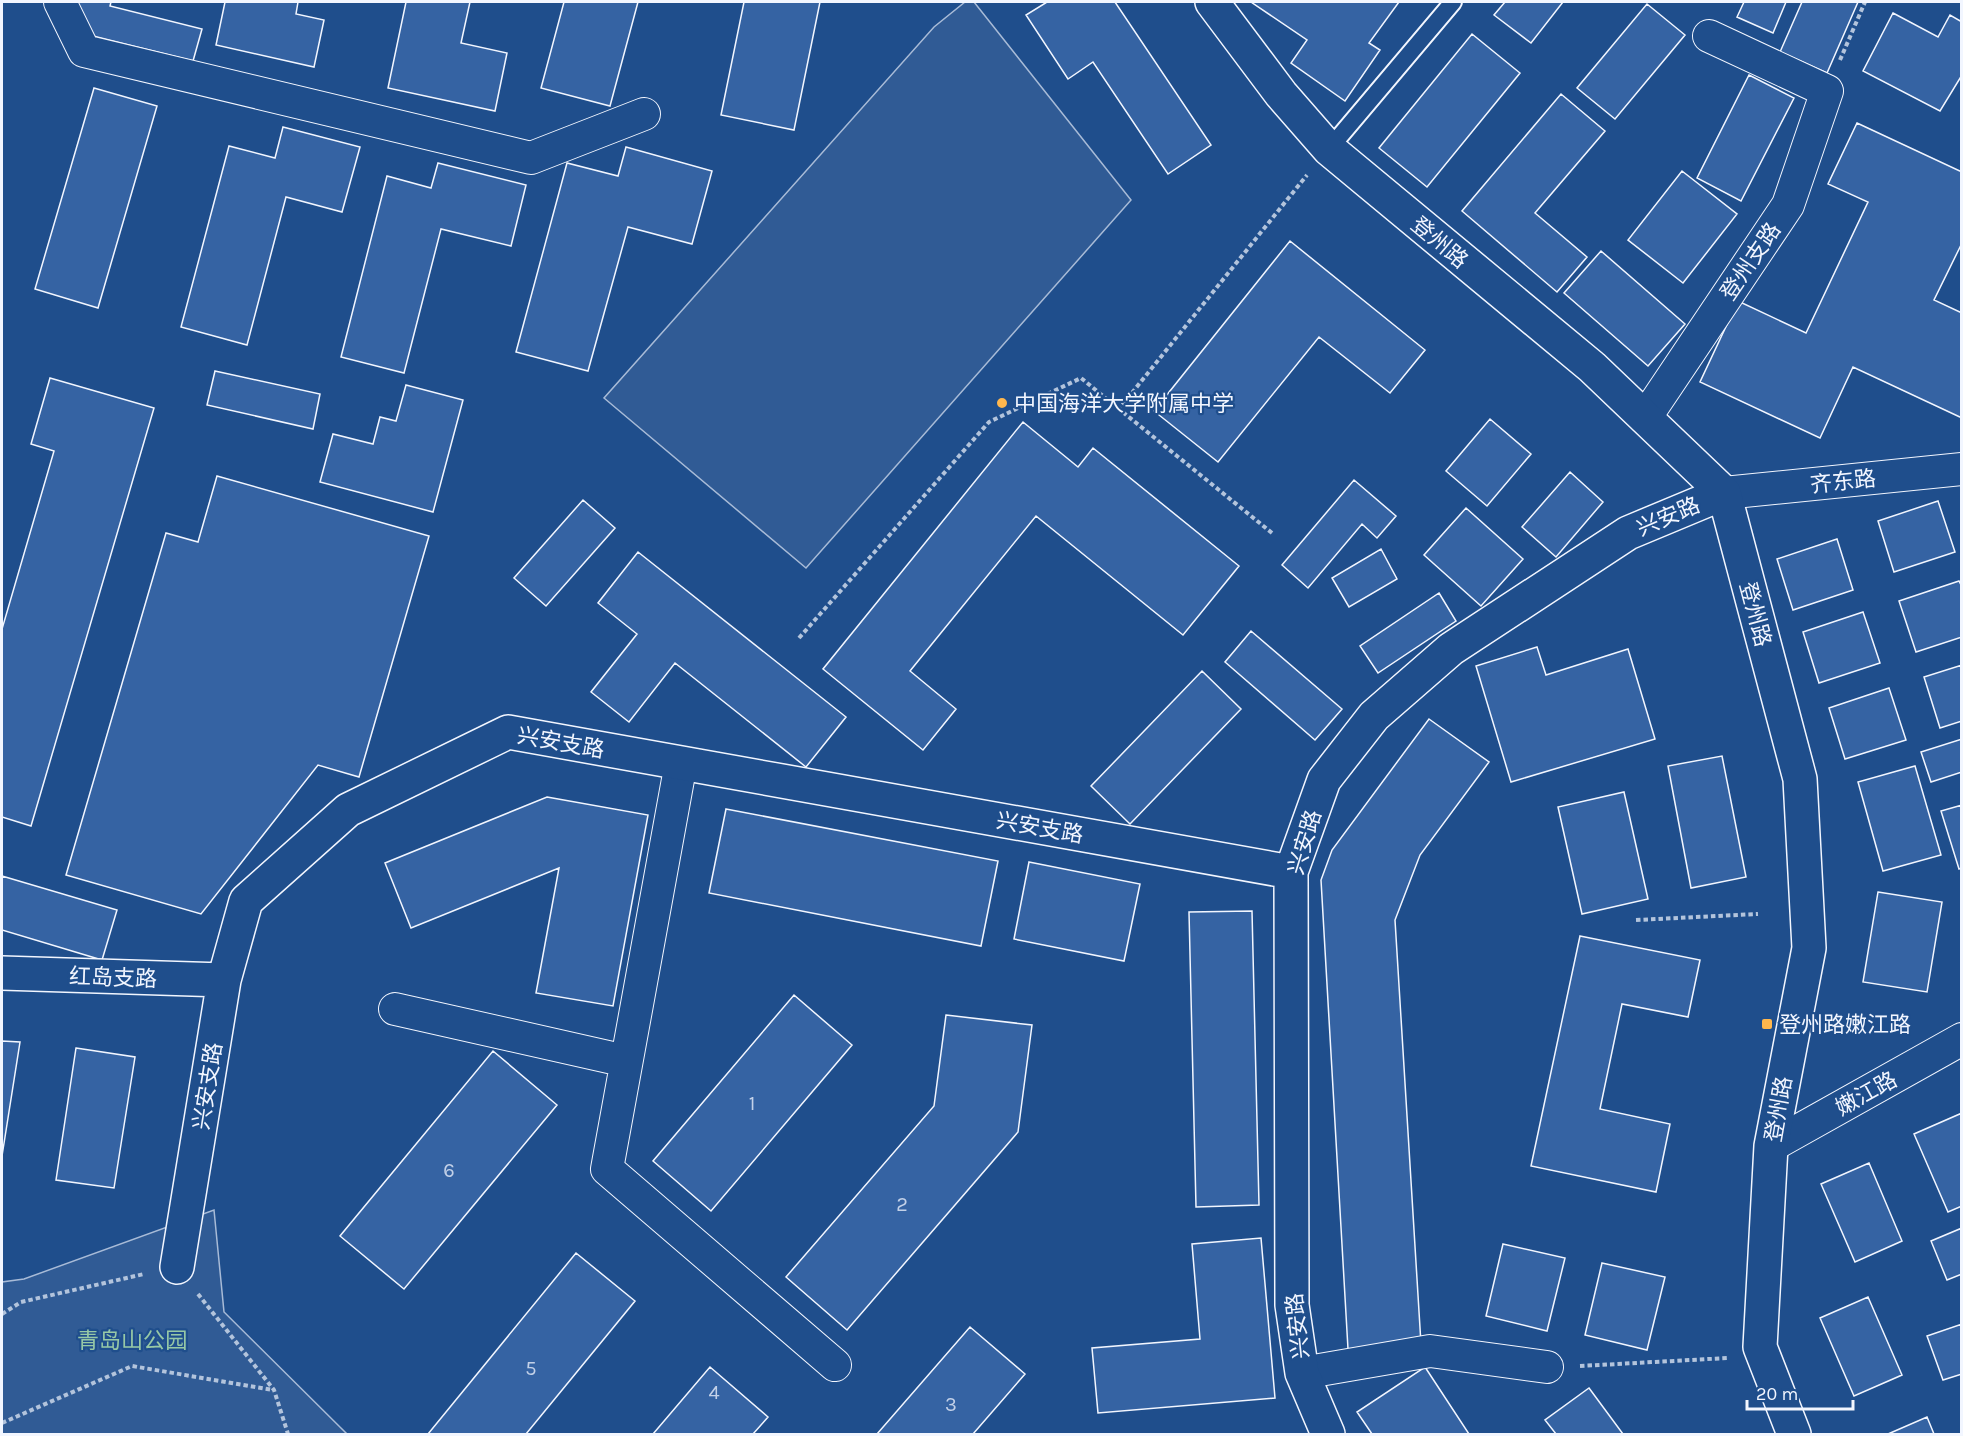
<svg xmlns="http://www.w3.org/2000/svg" width="1963" height="1436" viewBox="0 0 1963 1436" font-family="Karla,'Noto Sans SC',sans-serif">
  <style>
    .built { fill: #305b95; stroke: #a8bbd7; stroke-width: 1.5 }
    .building { fill: #3563a3; stroke: #f2f6ff; stroke-width: 1.5 }
    .lines { fill: none; stroke-linecap: round; stroke-linejoin: round }
    .lane-casing { stroke: #f2f6ff; stroke-width: 20 }
    .street-casing { stroke: #f2f6ff; stroke-width: 34 }
    .secondary-casing { stroke: #f2f6ff; stroke-width: 36 }
    .path { stroke: #b3c4dc; stroke-width: 4; stroke-dasharray: 4.5 3; stroke-linecap: butt }
    .lane { stroke: #1f4e8c; stroke-width: 16 }
    .street { stroke: #1f4e8c; stroke-width: 32 }
    .secondary { stroke: #1f4e8c; stroke-width: 33 }
    .poi-dot { fill: #ffb74d; stroke: #1f4e8c; stroke-width: 2 }
    .labels { text-anchor: middle; stroke-width: 4.5; stroke-linejoin: round; paint-order: stroke }
    .number-label { font-size: 20px; fill: #c3d1e8 }
    .street-label { font-size: 22px; fill: #f2f6ff; stroke: #1f4e8c }
    .poi-label { font-size: 22px; fill: #f2f6ff; stroke: #1f4e8c; text-anchor: start }
    .park-label { font-size: 22px; fill: #97c8a6; stroke: #1f4e8c }
  </style>
  <rect width="100%" height="100%" fill="#1f4e8c"/>
  <!-- built -->
  <path class="built" d="M965,2H974L1131,200L806,568L604,398L934,27Z
    M214,1210L224,1312L347,1434H2V1282L24,1279Z"/>
  <!-- building -->
  <path class="building" d="M76,2H111L110,6L202,29L193,61L93,36Z
    M225,2H298L296,14L324,20L314,67L216,45Z
    M406,2H470L461,43L507,53L495,111L388,88Z
    M564,2H638L610,106L541,88Z
    M744,2H820L794,130L721,115Z
    M1047,2H1115L1211,145L1168,174L1093,62L1068,79L1026,15Z
    M1251,2H1399L1369,43L1380,50L1345,101L1291,63L1307,40Z
    M1505,2H1563L1531,43L1494,15Z
    M1744,2H1786L1773,33L1737,17Z
    M1802,2H1858L1827,73L1780,52Z
    M1647,4L1685,35L1615,119L1577,88Z
    M1893,13L1938,37L1950,15L1962,22V75L1940,111L1863,71Z
    M1472,34L1520,73L1427,187L1379,148Z
    M1749,75L1794,98L1741,201L1697,178Z
    M94,88L157,106L98,308L35,289Z
    M1561,94L1605,131L1535,213L1587,257L1557,292L1462,211Z
    M1857,123L1962,172V243L1934,300L1962,313V418L1853,367L1820,438L1700,382L1738,301L1806,333L1868,202L1828,184Z
    M283,127L360,147L342,212L286,197L247,345L181,327L229,146L275,158Z
    M626,147L712,171L692,244L628,227L588,371L516,352L567,163L618,176Z
    M438,163L526,185L511,246L441,229L404,373L341,357L387,176L431,188Z
    M1682,171L1737,214L1683,283L1628,240Z
    M1290,241L1425,350L1390,393L1319,337L1218,462L1154,411Z
    M1601,251L1685,324L1648,366L1564,293Z
    M215,371L320,394L313,429L207,405Z
    M50,378L154,408L31,826L2,817V629L54,451L31,444Z
    M406,385L463,400L433,512L320,482L333,434L373,444L380,417L396,421Z
    M1490,419L1531,454L1487,506L1446,471Z
    M1023,422L1078,467L1093,448L1239,566L1183,635L1036,516L910,671L956,709L923,750L823,669Z
    M1570,472L1603,502L1556,557L1522,527Z
    M217,476L429,536L359,777L318,765L201,914L66,875L166,533L198,542Z
    M1354,480L1396,516L1377,538L1362,524L1308,588L1282,565Z
    M583,500L615,528L546,606L514,578Z
    M1938,501L1955,552L1894,572L1878,521Z
    M1466,508L1523,559L1481,606L1424,555Z
    M1837,539L1853,590L1793,610L1777,559Z
    M1381,549L1397,579L1349,607L1332,578Z
    M638,552L846,717L806,767L675,663L629,722L591,692L637,634L598,603Z
    M1959,581L1962,587V637L1916,652L1899,601Z
    M1439,593L1456,621L1378,673L1360,646Z
    M1863,612L1880,663L1819,683L1803,632Z
    M1251,631L1342,709L1315,740L1225,662Z
    M1537,647L1546,675L1628,649L1655,739L1511,782L1476,666Z
    M1962,665V721L1940,728L1924,677Z
    M1202,671L1241,709L1130,824L1091,786Z
    M1889,688L1906,740L1845,759L1829,708Z
    M1429,719L1489,762L1420,855L1395,920L1421,1344L1348,1349L1321,880L1332,850Z
    M1962,739V772L1931,782L1921,752Z
    M1722,756L1746,877L1691,888L1668,766Z
    M1915,766L1941,855L1883,871L1858,782Z
    M1624,792L1648,899L1582,914L1558,807Z
    M547,797L648,815L613,1006L536,993L559,868L411,928L385,863Z
    M1962,805V868L1959,869L1941,811Z
    M726,809L998,861L981,946L709,893Z
    M1029,862L1140,884L1124,961L1014,939Z
    M2,876L117,910L102,960L2,930Z
    M1878,892L1942,902L1927,992L1863,982Z
    M1252,911L1259,1205L1196,1207L1189,912Z
    M1580,936L1700,960L1688,1017L1622,1004L1600,1109L1670,1124L1656,1192L1531,1166Z
    M794,995L852,1045L711,1211L653,1161Z
    M946,1015L1032,1025L1018,1132L847,1330L786,1277L934,1106Z
    M2,1041L20,1042L2,1156Z
    M76,1048L135,1057L114,1188L56,1180Z
    M493,1051L557,1105L404,1289L340,1236Z
    M1962,1113V1206L1948,1212L1914,1134Z
    M1869,1163L1902,1241L1855,1262L1821,1184Z
    M1962,1228V1274L1947,1280L1931,1241Z
    M1261,1238L1275,1398L1098,1413L1092,1348L1200,1339L1192,1244Z
    M1503,1244L1565,1258L1547,1331L1486,1316Z
    M576,1253L635,1301L526,1434H428Z
    M1602,1263L1665,1277L1647,1350L1585,1335Z
    M1868,1297L1902,1375L1854,1396L1820,1318Z
    M1962,1324V1374L1943,1380L1927,1336Z
    M970,1327L1025,1374L973,1434H877Z
    M710,1367L768,1417L753,1434H653Z
    M1425,1367L1469,1434H1372L1357,1412Z
    M1589,1388L1623,1434H1556L1545,1420Z
    M1927,1417L1934,1434H1888Z"/>
  <g class="lines">
    <defs>
      <path id="lane" d="M1329,149L1453,2"/>
      <path id="street" d="M60,2L84,51L531,158L644,114
        M1645,418L1788,205L1827,91L1709,36
        M1724,493L1962,469
        M681,763L607,1169L835,1365
        M395,1009L626,1061
        M1771,1146L1962,1039
        M1302,1373L1430,1351L1547,1367"/>
      <path id="secondary" d="M1212,2L1281,94L1329,149L1592,367L1724,493L1800,779L1809,948L1771,1146L1760,1347L1794,1434
        M2,973L224,980
        M177,1267L224,980L246,901L348,810L508,732L1291,872
        M1328,1434L1302,1373L1292,1305L1291,872L1324,780L1374,716L1451,649L1628,533L1724,493"/>
    </defs>
    <!-- lane casing -->
    <use href="#lane" class="lane-casing"/>
    <!-- street casing -->
    <use href="#street" class="street-casing"/>
    <!-- secondary casing -->
    <use href="#secondary" class="secondary-casing"/>
    <!-- path -->
    <path class="path" d="M1840,60L1865,2
      M1272,533L1119,409L1307,175
      M799,638L989,422L1081,378L1119,409
      M1636,920L1758,914
      M198,1294L274,1390L288,1434
      M2,1314L21,1302L144,1274
      M1580,1366L1728,1358
      M2,1423L132,1366L273,1390"/>
    <!-- lane -->
    <use href="#lane" class="lane"/>
    <!-- street -->
    <use href="#street" class="street"/>
    <!-- secondary -->
    <use href="#secondary" class="secondary"/>
  </g>
  <!-- markers -->
  <g class="poi-dot">
    <circle cx="1002" cy="403" r="6"/>
    <rect x="1761" y="1018" width="12" height="12" rx="3"/>
  </g>
  <g class="labels">
    <!-- number labels -->
    <g class="number-label">
      <text x="752" y="1110">1</text>
      <text x="449" y="1177">6</text>
      <text x="902" y="1211">2</text>
      <text x="531" y="1375">5</text>
      <text x="714" y="1399">4</text>
      <text x="951" y="1411">3</text>
    </g>
    <!-- street labels -->
    <g class="street-label">
      <text transform="translate(1440 242) rotate(40)" y="8">登州路</text>
      <text transform="translate(1750 261) rotate(-56)" y="8">登州支路</text>
      <text transform="translate(1843 481) rotate(-6)" y="8">齐东路</text>
      <text transform="translate(1668 516) rotate(-23)" y="8">兴安路</text>
      <text transform="translate(1756 614) rotate(75)" y="8">登州路</text>
      <text transform="translate(561 742) rotate(10)" y="8">兴安支路</text>
      <text transform="translate(1040 827) rotate(10)" y="8">兴安支路</text>
      <text transform="translate(1304 842) rotate(-73)" y="8">兴安路</text>
      <text transform="translate(113 977) rotate(2)" y="8">红岛支路</text>
      <text transform="translate(207 1086) rotate(-81)" y="8">兴安支路</text>
      <text transform="translate(1866 1093) rotate(-29)" y="8">嫩江路</text>
      <text transform="translate(1778 1109) rotate(-80)" y="8">登州路</text>
      <text transform="translate(1297 1326) rotate(-96)" y="8">兴安路</text>
    </g>
    <!-- poi labels -->
    <g class="poi-label">
      <text x="1014" y="411">中国海洋大学附属中学</text>
      <text x="1779" y="1032">登州路嫩江路</text>
    </g>
    <!-- park labels -->
    <g class="park-label">
      <text x="132" y="1348">青岛山公园</text>
    </g>
  </g>
  <!-- border -->
  <rect width="1963" height="1436" fill="none" stroke="#f2f6ff" stroke-width="6"/>
  <!-- scale -->
  <path d="M1747 1400v9h106v-9" fill="none" stroke="#f2f6ff" stroke-width="3"/>
  <text x="1756" y="1400" font-size="18" fill="#f2f6ff" stroke="#1f4e8c" stroke-width="4.5" paint-order="stroke">20 m</text>
</svg>
